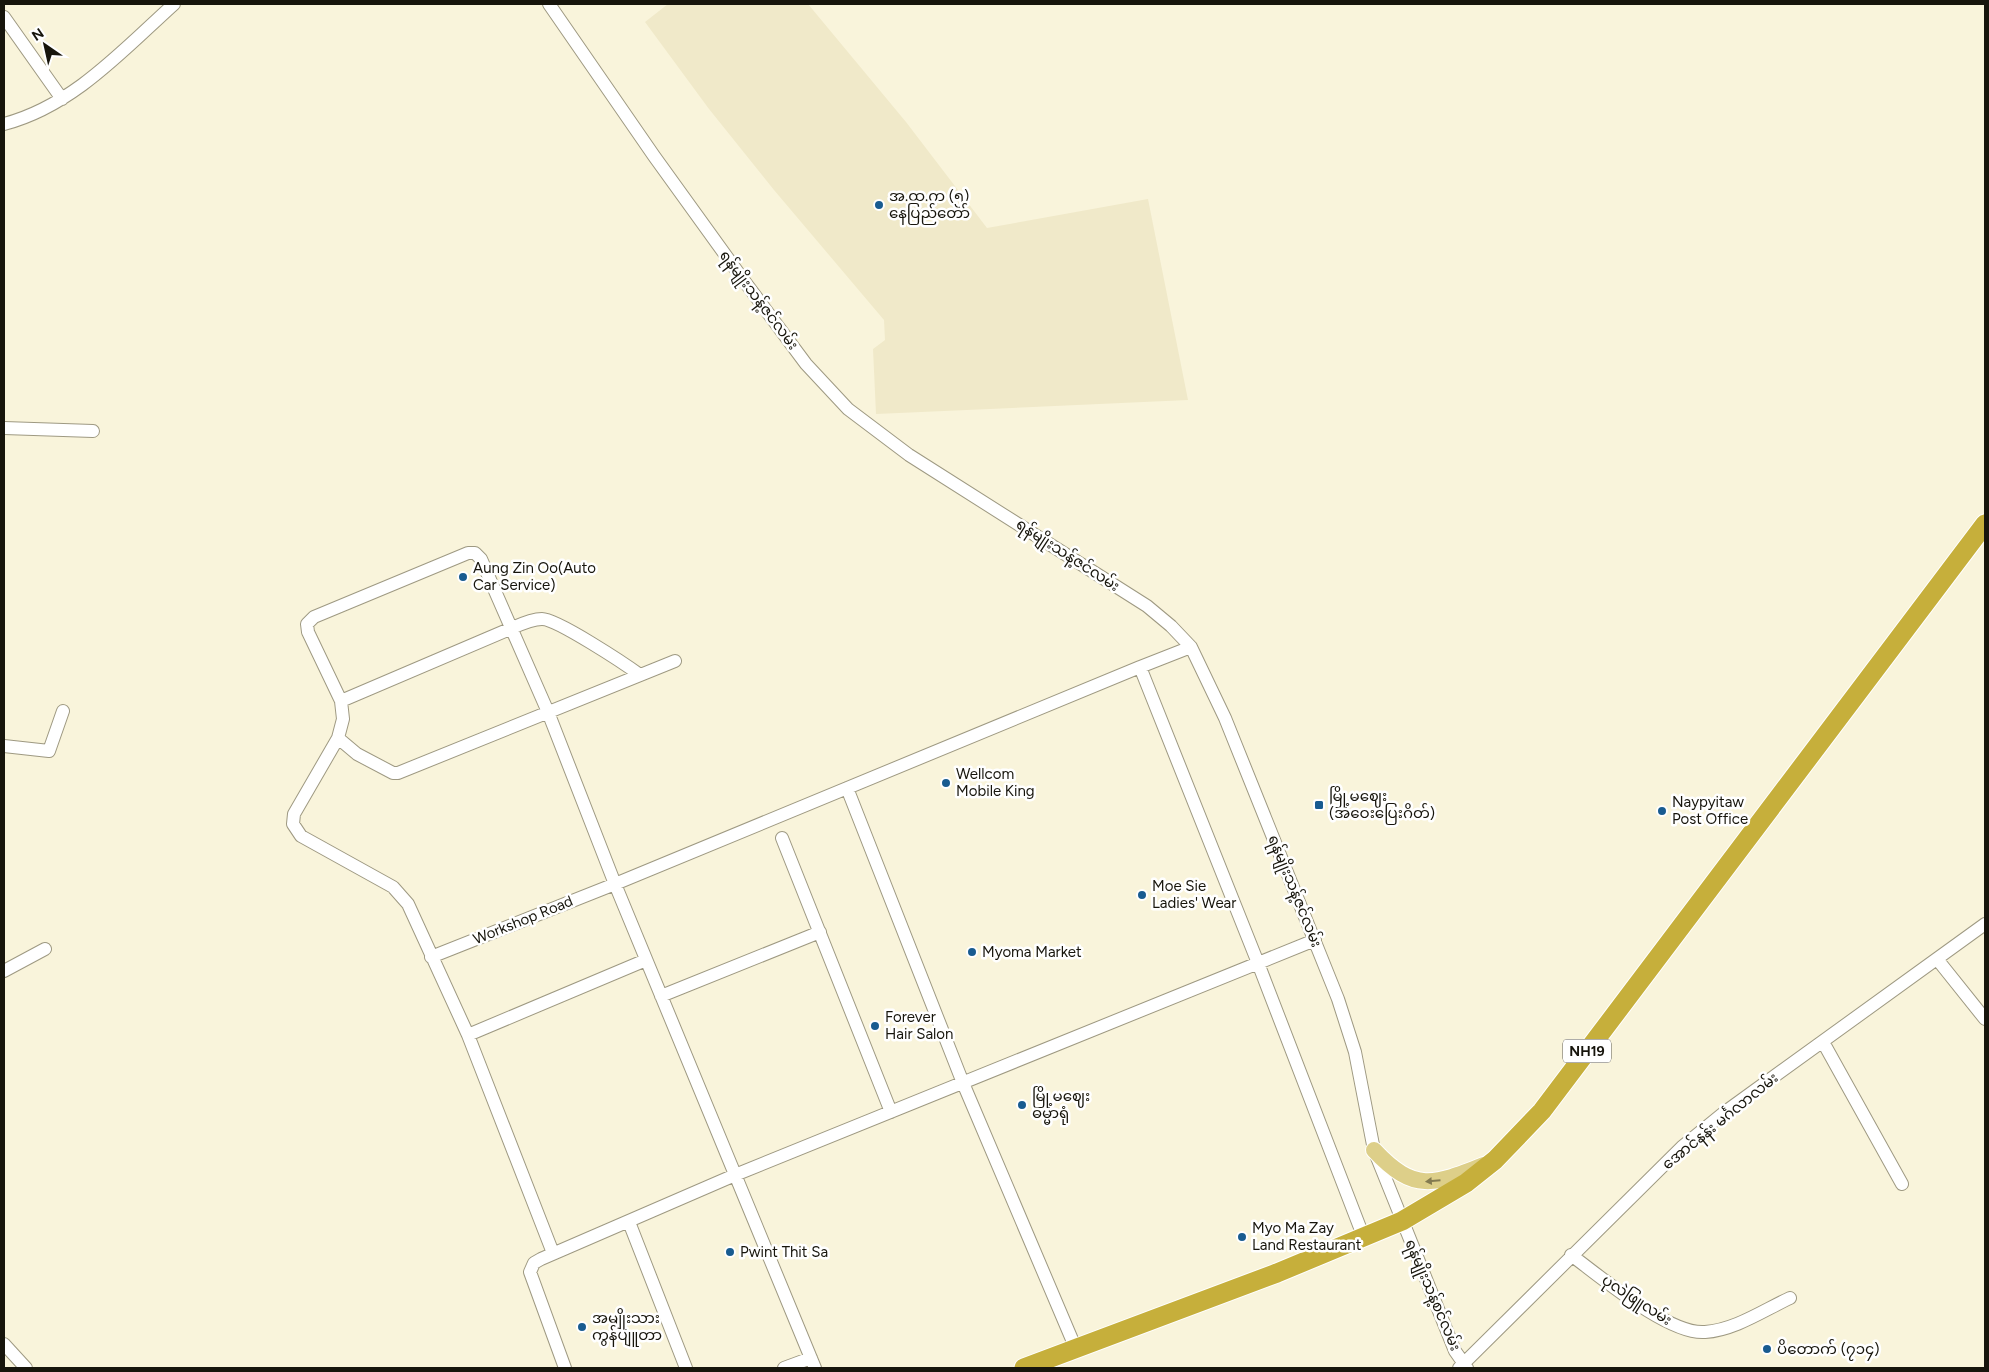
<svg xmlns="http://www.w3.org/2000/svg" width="1989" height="1372" viewBox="0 0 1989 1372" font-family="Figtree,'Noto Sans Myanmar',sans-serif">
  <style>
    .built { fill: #f0e9c9 }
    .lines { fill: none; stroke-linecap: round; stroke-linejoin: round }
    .minor-casing { stroke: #9e9982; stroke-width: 14 }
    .major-casing { stroke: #fff; stroke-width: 18 }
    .highway-casing { stroke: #fff; stroke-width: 21 }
    .minor { stroke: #fff; stroke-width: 12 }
    .major { stroke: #ddcf89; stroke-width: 16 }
    .highway { stroke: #c6af3b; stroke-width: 19 }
    .oneway { fill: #847b51 }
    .poi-dot { fill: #185b90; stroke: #fff; stroke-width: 2 }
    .labels { text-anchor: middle; stroke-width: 5; stroke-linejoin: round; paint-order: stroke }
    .shield { fill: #fff; stroke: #5d5b55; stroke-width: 1 }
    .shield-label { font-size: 14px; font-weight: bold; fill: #17150c }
    .poi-label { font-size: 15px; fill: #17150c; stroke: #fff; text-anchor: start }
    .street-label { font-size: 15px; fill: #17150c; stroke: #fff }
  </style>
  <rect width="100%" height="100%" fill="#f9f4db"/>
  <!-- built -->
  <path class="built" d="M668,4H808L906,122L987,228L1148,199L1188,400L876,414L873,349L885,340L884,320L774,190L709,109L645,22Z"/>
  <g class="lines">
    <defs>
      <path id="minor" d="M549,4L654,156L742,278L806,364L848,409L909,455L1147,606L1171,626L1191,647L1225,718L1338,999L1355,1052L1374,1150L1455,1351L1467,1368
        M4,17L62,99
        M4,124C73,106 123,50 174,4
        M4,428L93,431
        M1191,647L1140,667L1258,963L1364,1238
        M640,675C625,664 557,619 542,619C532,619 521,624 512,628L341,701L308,632L307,624L314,617L468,553H475L481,559L548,712L615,884L815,1368
        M341,701L343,719L338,738L294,814L293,824L301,836L393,887L408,904L468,1035L553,1253
        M338,738L357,754L393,773H398L675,661
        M4,746L49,751L63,711
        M847,788L963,1083L1076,1349
        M782,838L891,1112
        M431,957L615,884L1140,667
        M1937,959L1985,1019
        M4,971L45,949
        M661,996L820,932
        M468,1035L646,960
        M1823,1042L1902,1184
        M629,1222L686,1368
        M1571,1255C1601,1277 1669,1335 1705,1332C1735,1330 1764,1310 1790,1298
        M4,1344L26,1368
        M565,1368L530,1272L534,1263L541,1259L735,1175L1315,940
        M784,1368L811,1358
        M1459,1368L1682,1147L1725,1112L1985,924"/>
      <path id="major" d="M1374,1150C1414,1193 1434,1185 1484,1165"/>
      <path id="highway" d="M1024,1368L1277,1273L1402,1221L1466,1183L1495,1160L1542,1111L1985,524"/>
    </defs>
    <!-- minor casing -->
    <use href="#minor" class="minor-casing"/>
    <!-- major casing -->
    <use href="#major" class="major-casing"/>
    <!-- highway casing -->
    <use href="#highway" class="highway-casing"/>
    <!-- minor -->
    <use href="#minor" class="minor"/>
    <!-- major -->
    <use href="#major" class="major"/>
    <!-- highway -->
    <use href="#highway" class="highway"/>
  </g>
  <!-- one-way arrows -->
  <defs><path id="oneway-solid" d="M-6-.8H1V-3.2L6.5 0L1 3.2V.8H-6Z" transform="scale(1.25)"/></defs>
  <use class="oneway" href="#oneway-solid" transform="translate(1433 1181) rotate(175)"/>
  <!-- markers -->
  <g class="poi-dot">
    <circle cx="879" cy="205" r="5"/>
    <circle cx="463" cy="577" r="5"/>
    <circle cx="946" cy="783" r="5"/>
    <rect x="1314" y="800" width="10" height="10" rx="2.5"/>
    <circle cx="1662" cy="811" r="5"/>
    <circle cx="1142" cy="895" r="5"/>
    <circle cx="972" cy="952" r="5"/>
    <circle cx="875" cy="1026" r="5"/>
    <circle cx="1022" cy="1105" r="5"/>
    <circle cx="1242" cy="1237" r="5"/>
    <circle cx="730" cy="1252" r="5"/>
    <circle cx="582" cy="1327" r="5"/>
    <circle cx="1767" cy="1349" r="5"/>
  </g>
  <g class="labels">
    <!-- shield labels -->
    <rect class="shield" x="1563" y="1039.5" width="48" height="23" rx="4"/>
    <g class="shield-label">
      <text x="1587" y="1056">NH19</text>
    </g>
    <!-- poi labels -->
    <g class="poi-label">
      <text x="889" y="201">အ.ထ.က (၅)<tspan x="889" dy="17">နေပြည်တော်</tspan></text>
      <text x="473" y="573">Aung Zin Oo(Auto<tspan x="473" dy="17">Car Service)</tspan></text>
      <text x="956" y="779">Wellcom<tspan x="956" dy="17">Mobile King</tspan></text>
      <text x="1329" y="801">မြို့မဈေး<tspan x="1329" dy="17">(အဝေးပြေးဂိတ်)</tspan></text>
      <text x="1672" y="807">Naypyitaw<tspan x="1672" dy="17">Post Office</tspan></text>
      <text x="1152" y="891">Moe Sie<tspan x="1152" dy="17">Ladies' Wear</tspan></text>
      <text x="982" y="957">Myoma Market</text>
      <text x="885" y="1022">Forever<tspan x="885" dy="17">Hair Salon</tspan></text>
      <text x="1032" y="1101">မြို့မဈေး<tspan x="1032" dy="17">ဓမ္မာရုံ</tspan></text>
      <text x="1252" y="1233">Myo Ma Zay<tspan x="1252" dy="17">Land Restaurant</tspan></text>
      <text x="740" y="1257">Pwint Thit Sa</text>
      <text x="592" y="1323">အမျိုးသား<tspan x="592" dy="17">ကွန်ပျူတာ</tspan></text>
      <text x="1777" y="1354">ပိတောက် (၇၁၄)</text>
    </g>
    <!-- street labels -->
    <g class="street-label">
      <text transform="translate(759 300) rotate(53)" y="5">ရန်မျိုးသန့်ဇင်လမ်း</text>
      <text transform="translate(1068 555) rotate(33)" y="5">ရန်မျိုးသန့်ဇင်လမ်း</text>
      <text transform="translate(1295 891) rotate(68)" y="5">ရန်မျိုးသန့်ဇင်လမ်း</text>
      <text transform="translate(523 920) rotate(-22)" y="5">Workshop Road</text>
      <text transform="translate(1720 1121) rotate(-39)" y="5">အောင်နန်း မင်္ဂလာလမ်း</text>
      <text transform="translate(1433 1295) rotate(67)" y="5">ရန်မျိုးသန့်စင်လမ်း</text>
      <text transform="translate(1637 1300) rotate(33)" y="5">ပုလဲဖြူလမ်း</text>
    </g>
  </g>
  <!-- border -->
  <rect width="1989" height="1372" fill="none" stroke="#17150c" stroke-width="10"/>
  <!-- north arrow -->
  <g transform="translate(45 45) rotate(326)" stroke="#ffffff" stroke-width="4" paint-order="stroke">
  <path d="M0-4L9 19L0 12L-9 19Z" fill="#17150c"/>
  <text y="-8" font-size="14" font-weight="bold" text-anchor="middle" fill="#17150c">N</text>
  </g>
</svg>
